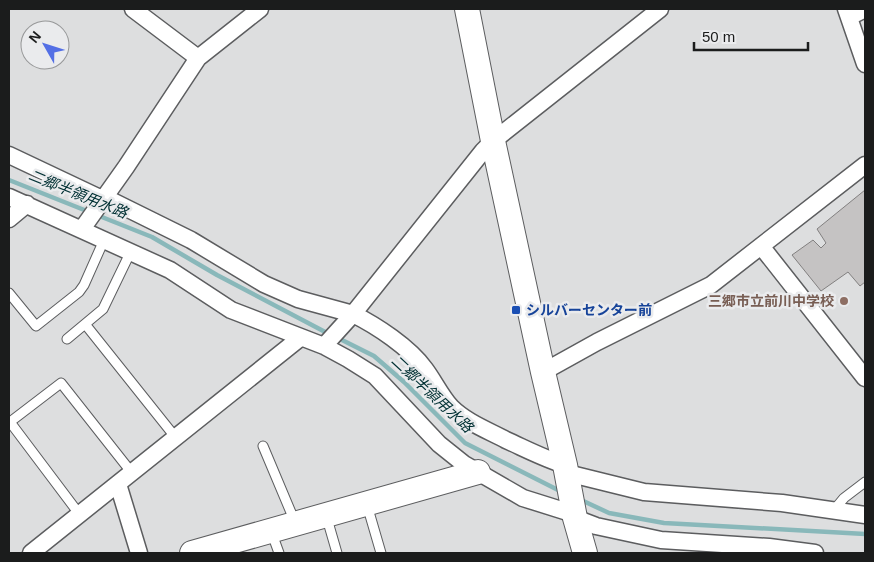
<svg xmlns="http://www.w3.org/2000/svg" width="874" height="562" viewBox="0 0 874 562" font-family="Arial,'Noto Sans JP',sans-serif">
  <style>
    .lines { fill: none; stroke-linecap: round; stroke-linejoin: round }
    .stream { stroke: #89b8ba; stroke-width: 4.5 }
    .building { fill: #c5c3c3; stroke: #828080 }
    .lane-casing { stroke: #5c5d5f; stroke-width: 11 }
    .street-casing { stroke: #5c5d5f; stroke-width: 19 }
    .secondary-casing { stroke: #5c5d5f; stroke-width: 26 }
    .lane { stroke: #fff; stroke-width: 9 }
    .street { stroke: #fff; stroke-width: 16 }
    .secondary { stroke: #fff; stroke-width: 24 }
    .education-dot { fill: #8d6e63; stroke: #eaebed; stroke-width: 2 }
    .transit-dot { fill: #1a4fb4; stroke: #eaebed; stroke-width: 2 }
    .labels { text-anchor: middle; stroke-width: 5; stroke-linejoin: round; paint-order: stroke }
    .education-label { font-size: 14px; font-weight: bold; fill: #785e54; stroke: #eaebed; text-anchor: end }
    .transit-label { font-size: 14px; font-weight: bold; fill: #164399; stroke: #eaebed; text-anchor: start }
    .water-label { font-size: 15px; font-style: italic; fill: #003033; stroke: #eaebed }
  </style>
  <rect width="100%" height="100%" fill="#dddedf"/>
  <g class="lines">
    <!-- stream -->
    <path class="stream" d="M9,180L152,237L217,275L329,334
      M336,337L374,356L404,382L465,443L562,492
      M579,499L609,513L664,523L865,534"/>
  </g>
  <!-- building -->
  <path class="building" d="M865,190V282L860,286L848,272L821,291L792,255L813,240L821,248L826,243L817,229Z"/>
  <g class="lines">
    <defs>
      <path id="lane" d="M131,251L103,309L85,324L176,438
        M9,293L36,326L79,292L84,285L104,240
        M67,339L85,324
        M263,446L295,522
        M367,505L381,553
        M834,510L844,498L865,482
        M80,515L10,422L61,383L132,473
        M326,515L337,553
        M271,531L279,553"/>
      <path id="street" d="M846,9L865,64
        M849,17L865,9
        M198,58L260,9
        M9,155L102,199
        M9,197L170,270L231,310L324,346L348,359L375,376L439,444L464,464L523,498L574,514
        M104,197L191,240L264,284L298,299L353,314C377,326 409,347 425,369C434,381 441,396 451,407C466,422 487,430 506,440C526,449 545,459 565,465
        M9,219L27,204
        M82,229L126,167L198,58L133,9
        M761,246L865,378
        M324,346L353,314L483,151L493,141L660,9
        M543,372L597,342L711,285L865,165
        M567,473L644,492L782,503L865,515
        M118,484L139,553
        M575,518L596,526L661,540L769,547L815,553
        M31,553L300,338"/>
      <path id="secondary" d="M467,9L493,141L543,372L565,465L575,518L585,553
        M192,553L478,472"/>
    </defs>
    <!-- lane casing -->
    <use href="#lane" class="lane-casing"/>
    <!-- street casing -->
    <use href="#street" class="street-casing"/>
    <!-- secondary casing -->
    <use href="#secondary" class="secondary-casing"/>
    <!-- lane -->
    <use href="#lane" class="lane"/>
    <!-- street -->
    <use href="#street" class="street"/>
    <!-- secondary -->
    <use href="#secondary" class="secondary"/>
  </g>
  <!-- markers -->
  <circle class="education-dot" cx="844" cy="301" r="5"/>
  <rect class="transit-dot" x="511" y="305" width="10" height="10" rx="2.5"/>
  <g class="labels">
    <!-- education labels -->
    <g class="education-label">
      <text x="834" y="306">三郷市立前川中学校</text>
    </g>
    <!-- transit labels -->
    <g class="transit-label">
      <text x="526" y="315">シルバーセンター前</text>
    </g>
    <!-- water labels -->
    <g class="water-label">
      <text transform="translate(78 194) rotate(22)" y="5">二郷半領用水路</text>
      <text transform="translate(432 394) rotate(43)" y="5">二郷半領用水路</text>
    </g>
  </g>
  <!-- border -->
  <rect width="874" height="562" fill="none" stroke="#1b1c1c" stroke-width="20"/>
  <!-- north arrow -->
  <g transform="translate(45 45) rotate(309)"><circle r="24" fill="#eaebed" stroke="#979899"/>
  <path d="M0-4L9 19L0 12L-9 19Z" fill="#536fe5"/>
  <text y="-8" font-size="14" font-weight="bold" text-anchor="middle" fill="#1b1c1c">N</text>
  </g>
  <!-- scale -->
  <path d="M694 42v8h114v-8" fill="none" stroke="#1b1c1c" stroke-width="2.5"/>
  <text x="702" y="42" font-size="15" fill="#1b1c1c" stroke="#eaebed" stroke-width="4" paint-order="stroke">50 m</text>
</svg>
